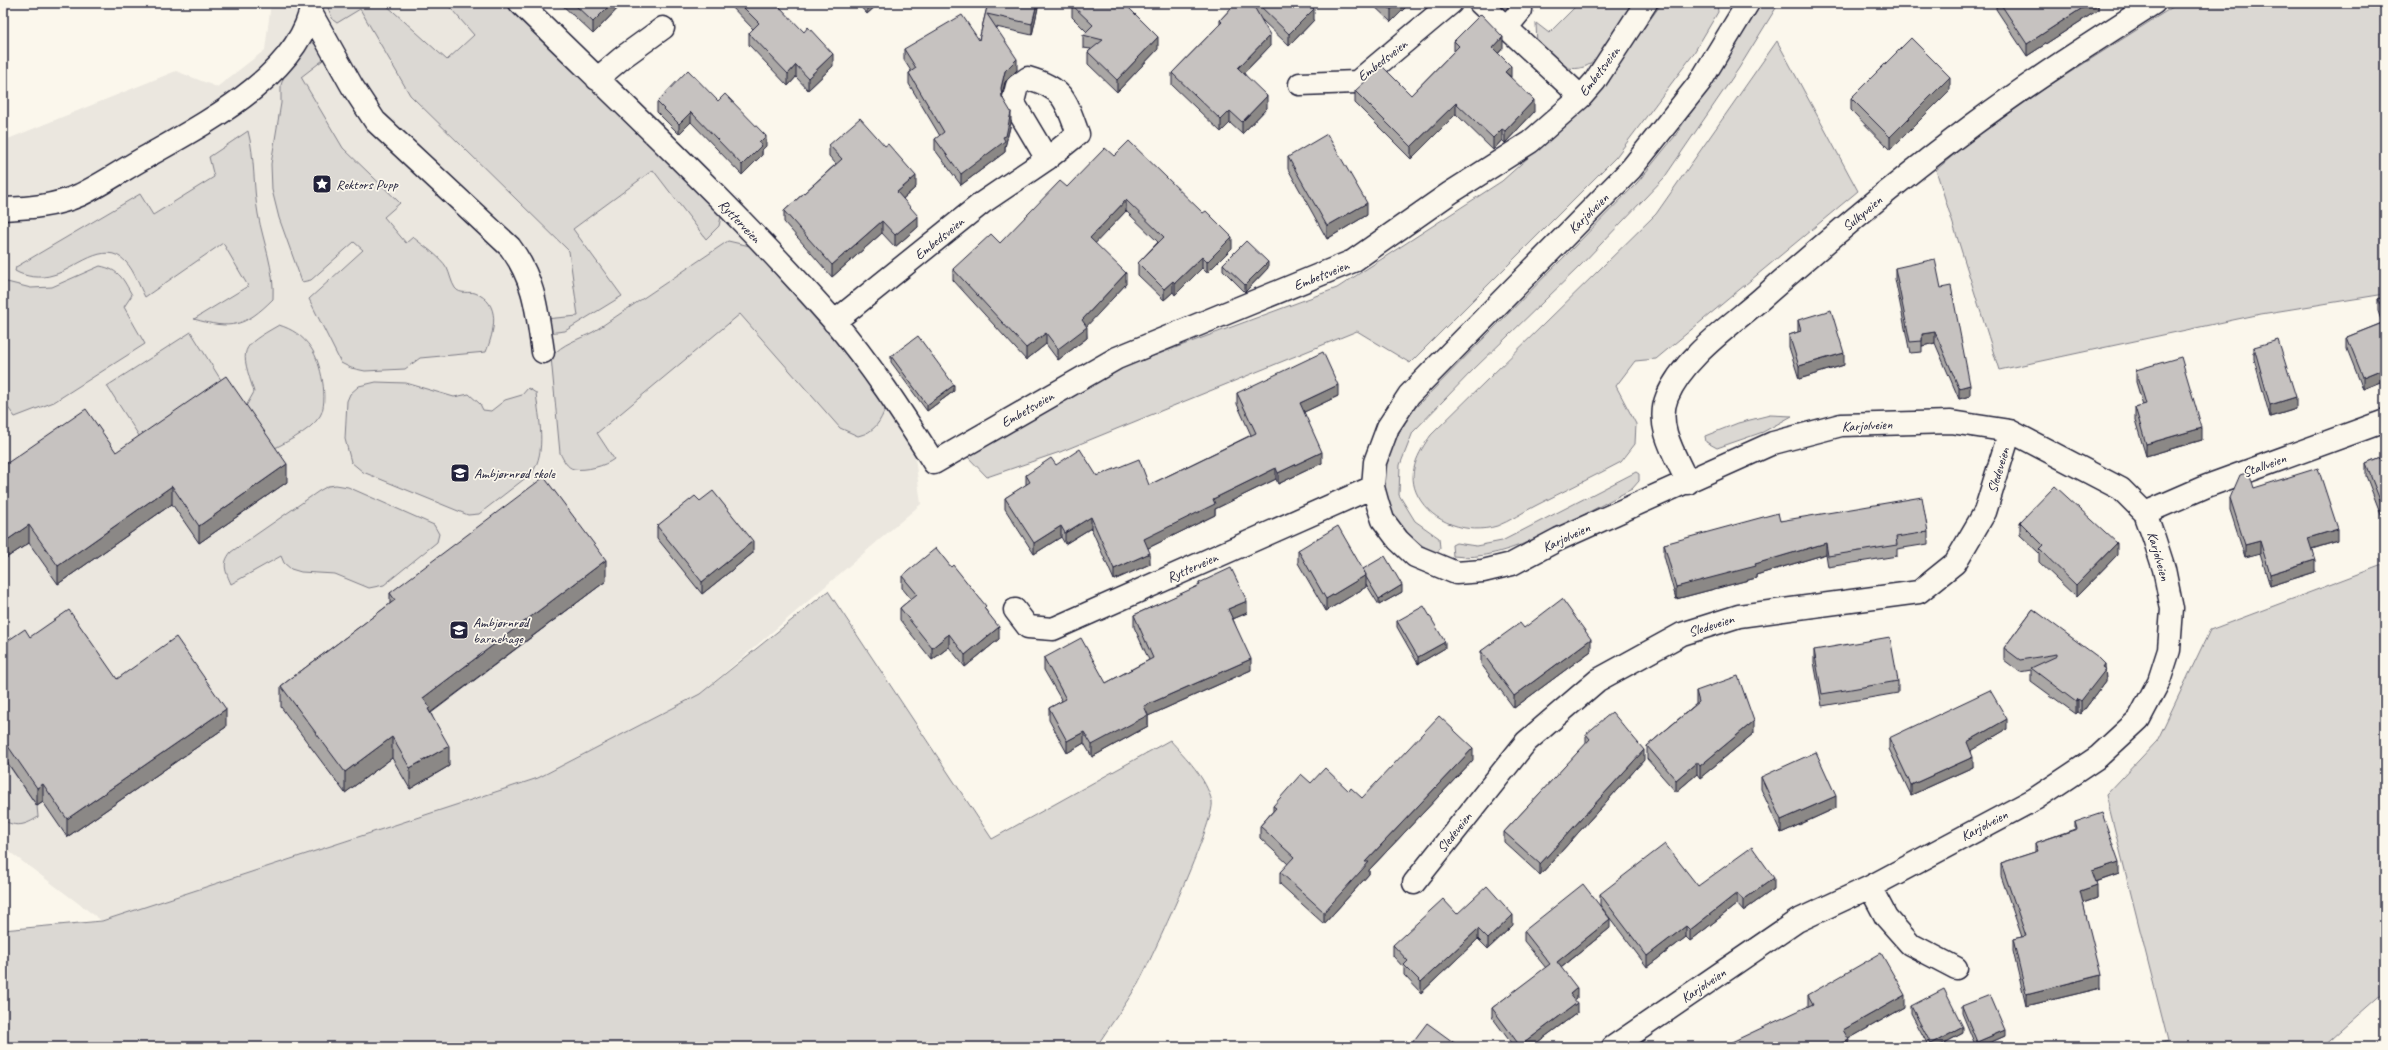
<svg xmlns="http://www.w3.org/2000/svg" width="2388" height="1050" viewBox="0 0 2388 1050" font-family="Caveat,sans-serif">
  <style>
    .built { fill: #ebe7df }
    .green { fill: #dbd8d3; stroke: #7e7d87 }
    .lines { fill: none; stroke-linecap: round; stroke-linejoin: round }
    .minor-casing { stroke: #22223b; stroke-width: 25 }
    .minor { stroke: #fbf7ec; stroke-width: 22 }
    .wall { fill: #aaa7a5; stroke: #22223b }
    .shaded-wall { fill: #8b8886; stroke: #22223b }
    .building { fill: #c6c2c0; stroke: #22223b }
    .labels { text-anchor: middle; stroke-width: 3.5; stroke-linejoin: round; paint-order: stroke }
    .street-label { font-size: 14px; fill: #22223b; stroke: #fbf7ec }
    .poi-label { font-size: 14px; fill: #22223b; stroke: #fbf7ec; text-anchor: start }
  </style>
  <rect width="100%" height="100%" fill="#fbf7ec"/>
  <filter id="ink" filterUnits="userSpaceOnUse"><feTurbulence type="fractalNoise" baseFrequency=".025" numOctaves="2"/><feDisplacementMap in="SourceGraphic" scale="8" xChannelSelector="R" yChannelSelector="G"/><feConvolveMatrix kernelMatrix="1 2 1 2 8 2 1 2 1" color-interpolation-filters="sRGB"/></filter>
  <g filter="url(#ink)">
    <!-- built -->
    <path class="built" d="M271,3H506L750,246L836,342L913,442L921,504L700,694L538,778L102,921L3,847V141L176,71L217,87L265,50Z"/>
    <!-- green -->
    <path class="green" d="M326,3H384L447,60L474,35L446,3H506L721,217L719,226L706,239L653,170L573,229L622,296L565,331L548,333L545,319L578,316L569,251L410,95L360,9L337,23L333,20Z
      M1579,3H1632C1618,30 1595,88 1555,62C1548,58 1542,50 1537,45L1536,23L1549,33Z
      M1662,3H1717L1718,12L1692,56L1616,157L1410,363L1357,331L1060,452L987,477L967,456L1118,369L1337,288L1502,181L1589,103Z
      M1762,3H1779L1739,68L1664,178L1580,266L1473,370L1413,432L1400,465L1399,495L1415,521L1439,538L1440,548L1436,555C1426,548 1415,541 1407,532C1367,490 1387,449 1415,408L1637,183L1675,136Z
      M2179,3H2385V294L2261,314L1999,370L1936,170L1992,122Z
      M308,40L319,46L327,57L301,77L343,148L400,203L384,217L406,243L413,237C423,246 440,256 447,268C450,274 451,282 455,288C460,295 469,291 475,293C502,303 494,332 486,352L420,358L405,369L365,371L351,368L341,363L309,299L363,250L354,242L311,280L302,282L279,218L272,190L271,164L281,103V85L286,70Z
      M1777,41L1858,191L1656,359L1635,361L1616,386L1636,424L1635,444L1621,462C1593,477 1564,491 1535,506C1523,512 1510,521 1497,526C1468,535 1432,523 1418,496C1406,474 1418,453 1431,435L1656,214Z
      M248,131C255,158 253,186 258,214C263,242 275,270 273,299C245,327 231,330 194,319L248,286L223,243L145,297C139,286 135,272 126,262C104,238 75,270 53,275C41,279 25,277 15,271L16,267L140,194L153,215L214,177L209,157Z
      M728,241L750,246L836,342L886,407C880,422 875,432 858,436L840,428L740,314L597,433L614,459C605,466 586,471 574,469C567,468 563,459 560,453L551,357C563,343 578,340 593,332Z
      M100,266C120,270 123,279 132,295L124,307L145,344L54,402L15,417L3,401V281L31,288L52,287Z
      M279,325C292,329 303,336 311,348C321,362 329,401 320,416C309,433 283,443 266,453L245,408L254,392C240,348 239,348 279,325Z
      M191,332L226,388L143,442L107,386Z
      M376,382L406,383L454,397L469,394L480,404L483,410L491,411L505,400L522,395L528,388L536,393C539,419 547,451 532,473L479,514L468,515L363,472L351,462L345,439L347,401L350,394L359,386Z
      M1770,415L1792,416L1763,432L1717,448L1706,442L1705,436L1738,423Z
      M1636,472L1639,474V481L1632,489C1584,513 1508,564 1453,556L1452,545L1456,543L1476,546L1502,541Z
      M336,485L348,487L434,525L439,534L437,542L384,585L369,588L335,574L301,572L291,569L284,563L281,556L231,584C226,572 221,564 231,552L319,491L328,486Z
      M2385,564V991L2322,1047H2151L2168,1041L2106,795L2157,741L2210,630Z
      M828,591L992,839L1170,740C1186,758 1206,777 1212,802C1216,819 1150,962 1138,984C1125,1005 1110,1026 1096,1047H3V930L102,921L538,778L700,694Z
      M3,757L37,806L38,817C26,825 16,828 3,820Z"/>
    <g class="lines">
      <defs>
        <path id="minor" d="M520,3C626,107 735,208 833,320C871,364 903,414 934,463L1117,358L1353,261L1450,193L1530,142L1581,97L1595,81L1646,3
          M1480,3L1581,97
          M311,13L352,86L375,121L510,247C535,280 537,312 543,352
          M1507,27L1521,10
          M597,79L623,57L663,28
          M1300,84L1357,82L1451,3
          M3,209C30,208 55,206 80,195C103,184 124,169 146,157C202,125 302,74 312,3
          M834,322L982,203L1047,159L1078,134C1066,101 1064,88 1028,78L1017,86L1013,102L1047,159
          M1688,483C1676,457 1655,426 1667,397C1683,358 1730,326 1761,299C1830,238 1900,179 1974,124C2032,81 2093,42 2154,3
          M2145,513L2207,486L2385,421
          M1015,610L1028,627L1053,629L1373,487
          M1414,883L1526,742L1598,680L1682,634L1739,616L1919,592L1955,563L1985,512L2010,431
          M1870,887L1886,917L1910,944L1956,968
          M1613,1047L1797,921L1870,887L2035,799L2098,757L2139,719L2159,681L2169,650L2172,609L2164,569L2154,538L2145,513L2121,489L2010,431L1951,422L1841,425L1773,443L1559,539L1512,564L1483,571L1456,573L1415,556L1398,540L1383,520L1378,505L1373,487L1375,462L1388,427L1409,395L1631,169L1700,82L1748,3"/>
      </defs>
      <!-- minor casing -->
      <use href="#minor" class="minor-casing"/>
      <!-- minor -->
      <use href="#minor" class="minor"/>
    </g>
    <!-- wall -->
    <path class="wall" d="M560,3H623L593,34Z
      M728,3H776L833,66L808,90L796,77L788,86L749,45V33L753,29Z
      M857,3H879L867,14Z
      M988,3H1039L1032,35L996,27L1017,70L1005,82L1002,95L1011,123L1005,147V152L961,185L935,150V139L940,136L909,84V73L911,71L904,60V49L979,40Z
      M1236,3H1308L1314,20L1289,46L1261,19L1270,46L1244,73L1267,108L1242,134L1230,123L1221,132L1172,85V73L1220,24V20Z
      M1371,3H1410L1391,22Z
      M1996,3H2098V10L2027,56L1996,9Z
      M1072,5L1158,49L1117,92L1088,64V52L1091,49L1083,48V35L1087,32L1072,17Z
      M1454,41L1503,48L1498,54L1511,78L1534,112L1505,143L1502,140L1493,150L1456,114L1411,159L1355,103V91L1411,95L1454,51Z
      M1950,90L1890,150L1851,110V98Z
      M718,101L766,146L762,150V155L742,175L691,122L679,134L657,112V102Z
      M829,145L916,187L903,199L918,227L895,247L882,233L832,277L784,222V211L836,164L829,156Z
      M1114,156L1232,248L1207,273L1202,268L1175,295L1173,292L1164,300L1138,275V263L1158,242L1126,211L1095,243L1126,284L1086,326L1087,338L1058,360L1046,344L1026,360L953,280V269L1000,243L1067,187Z
      M1288,157L1367,215L1327,239L1288,169Z
      M1223,264L1268,268L1245,292L1223,270Z
      M1895,268L1941,288L1970,396L1959,399L1935,343L1922,346V352L1910,353L1895,279Z
      M2385,296V380L2363,389L2347,349V337L2382,323L2378,311V299Z
      M1798,320L1844,365L1799,379L1789,347V335L1798,332Z
      M2254,347L2296,409L2270,417L2254,359Z
      M891,356L954,391L927,411L891,362Z
      M2136,370L2202,440L2146,456L2135,420V407L2143,405L2136,382Z
      M1237,393L1338,396L1304,412L1322,463L1278,484L1276,479L1215,509V515L1148,548L1150,564L1114,580L1091,528L1065,544L1061,537L1034,554L1005,509V498L1026,485V475L1056,465L1097,476L1149,485L1251,435L1237,404Z
      M116,452L287,482L199,543L172,504L58,584L29,543L3,560V466Z
      M2385,456V525L2366,476V464Z
      M2254,488L2338,541L2312,549L2315,572L2270,586L2260,553L2245,557L2230,510V498Z
      M700,501L753,553L702,594L657,538V526Z
      M1780,521L1928,532V544L1897,549V556L1828,567L1826,554L1756,575V578L1676,599L1664,556V544Z
      M2020,522L2117,555L2076,597L2039,562V553L2020,535Z
      M1298,550L1363,569L1402,592L1379,605L1366,584V587L1326,611L1298,563Z
      M902,576L986,610L999,639L965,667L949,647L932,660L900,620V608L911,599L902,588Z
      M606,581L431,713L449,766L410,789L392,758L345,793L281,707V686L390,604V593Z
      M1199,583L1247,613L1233,619L1251,670L1148,716V726L1092,757L1084,743L1067,753L1049,720V708L1062,701L1044,670V658L1106,683L1149,660L1134,627V615L1199,586Z
      M2033,609L2105,669L2106,681L2081,714L2078,712L2076,714L2031,681V670L2020,672L2004,660V648Z
      M1397,621L1445,648L1418,664L1397,627Z
      M1524,628L1591,651L1514,708L1481,664V651Z
      M30,637L117,679L226,727L67,837L43,802L37,806L3,756V644Z
      M1814,650L1898,681V693L1822,706L1814,662Z
      M1696,691L1754,733L1700,778L1697,774L1676,792L1647,759V746L1696,704Z
      M2007,729L1971,750L1973,767L1911,795L1889,749V738Z
      M1586,734L1644,760L1540,875L1504,842V832L1586,744Z
      M1473,760L1369,870V874L1324,924L1280,884V872L1288,864L1260,838V826L1273,811V806L1311,783L1349,791L1362,798Z
      M1761,777L1836,808L1781,833L1761,789Z
      M2075,822L2119,874L2096,882L2097,898L2083,903L2101,988L2026,1006L2013,951V939L2022,937L2001,876V863L2035,852V843L2075,829Z
      M1698,886L1774,889L1743,911L1737,904L1690,941L1686,937L1647,967L1600,905V894Z
      M1457,914L1513,925L1488,949L1478,939L1421,993L1404,975V968L1393,956V945Z
      M1610,928L1561,968L1577,998L1574,1000L1577,1013L1531,1047H1514L1492,1017V1008L1546,968L1524,941V931Z
      M1808,995L1905,1007L1848,1039L1849,1047L1808,1006Z
      M1911,1006L1963,1033L1937,1047H1929L1911,1013Z
      M1962,1006L2005,1036L1980,1047H1976L1962,1013Z"/>
    <!-- shaded-wall -->
    <path class="shaded-wall" d="M612,3H623L593,34V22Z
      M867,3H879L867,14Z
      M1037,3H1039L1032,35V24Z
      M1398,3H1410L1391,22V10Z
      M2090,3H2098V10L2027,56V44Z
      M1314,9V20L1289,46V34Z
      M1270,35V46L1238,79V68Z
      M1158,37V49L1117,92V80Z
      M1503,37V48L1493,59V48Z
      M833,54V66L808,90V78Z
      M1017,59V70L1005,82L1001,99V88L1005,71Z
      M796,65V77L788,86V74Z
      M1511,66V77L1505,72Z
      M1950,77V90L1890,150V137Z
      M1267,96V108L1242,134V122Z
      M1534,100V112L1505,143V131Z
      M1456,103V114L1411,159V147Z
      M1230,111V123L1221,132V120Z
      M691,112V122L679,134V124Z
      M1011,112V123L1005,147V152L961,185V174L1003,137Z
      M1502,129V140L1493,150V138Z
      M766,136V146L762,150V155L742,175V165L759,143Z
      M916,176V187L897,204V192Z
      M1126,200V211L1090,249V238Z
      M1367,203V215L1327,239V226Z
      M918,216V227L895,247V235Z
      M882,221V233L832,277V265Z
      M1232,237V248L1207,273V262Z
      M1202,257V268L1175,295V283Z
      M1268,262V268L1245,292V285Z
      M1126,273V284L1085,328L1087,327V338L1058,360V349L1082,320Z
      M1173,281V292L1164,300V289Z
      M1935,332V343L1922,346V334Z
      M1046,333V344L1026,360V348Z
      M1844,353V365L1799,379V366Z
      M2385,368V380L2363,389V377Z
      M954,385V391L927,411V405Z
      M1338,385V396L1300,414V403Z
      M1970,385V396L1959,399V388Z
      M2296,397V409L2270,417V405Z
      M2202,428V440L2146,456V444Z
      M1322,452V463L1278,484V473Z
      M287,464V482L199,543V526Z
      M1276,468V479L1215,509V515L1144,550V539L1213,499Z
      M172,486V504L58,584V566Z
      M1091,517V528L1065,544V533Z
      M29,525V543L3,560V543Z
      M1061,526V537L1034,554V543Z
      M2338,529V541L2308,550V538Z
      M753,541V553L702,594V582Z
      M2260,541V553L2245,557V545Z
      M1826,543V554L1756,575V578L1676,599V587Z
      M2117,543V555L2076,597V585Z
      M1150,553V564L1114,580V569Z
      M606,560V581L430,713L423,698Z
      M2315,560V572L2270,586V574Z
      M1366,575V587L1326,611V599Z
      M1402,585V592L1379,605V599Z
      M1247,601V613L1228,621V609Z
      M999,627V639L965,667V655Z
      M949,634V647L932,660V648Z
      M1591,639V651L1514,708V696Z
      M1445,642V648L1418,664V657Z
      M1251,659V670L1148,716V726L1092,757V745L1144,706Z
      M2105,664L2106,681L2081,714V701Z
      M2078,699V712L2076,714V702Z
      M226,709V727L67,837V819Z
      M2007,719V729L1967,753V742Z
      M1754,721V733L1700,778V766Z
      M1084,732V743L1067,753V741Z
      M392,737V758L345,793V772Z
      M449,746V766L410,789V768Z
      M1473,748V760L1369,870V874L1324,924V912L1365,862Z
      M1644,750V760L1540,875V864Z
      M1973,757V767L1911,795V785Z
      M1697,762V774L1676,792V780Z
      M43,784V802L37,806V788Z
      M1836,796V808L1781,833V820Z
      M2119,862V874L2092,883V871Z
      M1774,878V889L1743,911V900Z
      M2097,885V898L2080,904V891Z
      M1737,893V904L1690,941V930Z
      M1513,915V925L1488,949V939Z
      M1610,919V928L1557,971V962Z
      M1686,926V937L1647,967V956Z
      M1478,929V939L1421,993V982Z
      M2101,975V988L2026,1006V994Z
      M1577,988V998L1570,1003V994Z
      M1905,995V1007L1843,1042V1030Z
      M1577,1003V1013L1531,1047H1520V1046Z
      M1963,1027V1033L1937,1047H1931V1044Z
      M2005,1030V1036L1980,1047H1977V1042Z
      M1849,1040V1047H1835Z"/>
    <!-- building -->
    <path class="building" d="M573,3H612L593,22Z
      M739,3H776L804,32L808,27L833,54L808,78L796,65L788,74L749,33L759,23Z
      M988,3H1037L1032,24L987,14L1017,59L1005,71L1001,88L1002,97L1011,112L1006,136L1003,137L1005,141L961,174L935,139L944,132L909,73L916,68L904,49L962,15L979,40Z
      M1074,3H1124L1158,37L1117,80L1088,52L1103,40L1083,35L1093,25L1072,5Z
      M1236,3H1252L1270,35L1238,68L1267,96L1242,122L1230,111L1221,120L1172,73L1222,22L1220,20Z
      M1257,3H1308L1314,9L1289,34Z
      M1384,3H1398L1391,10Z
      M2000,3H2090L2027,44Z
      M1481,14L1503,37L1493,48L1511,66L1505,72L1534,100L1505,131L1502,129L1493,138L1456,103L1411,147L1355,91L1382,66L1411,95L1459,46L1454,41Z
      M1911,38L1950,77L1890,137L1851,98Z
      M688,70L718,101L725,94L766,136L759,143L762,145L742,165L691,112L679,124L657,102Z
      M860,118L885,146L888,144L916,176L897,192L918,216L895,235L882,221L832,265L784,211L842,159L829,145Z
      M1327,134L1367,203L1327,226L1288,157Z
      M1129,141L1203,213L1206,211L1232,237L1207,262L1202,257L1175,283L1173,281L1164,289L1138,263L1164,237L1126,200L1090,238L1126,273L1082,320L1087,327L1058,349L1046,333L1026,348L953,269L991,234L1000,243L1060,181L1067,187L1105,148L1114,156Z
      M1246,241L1268,262L1245,285L1223,264Z
      M1935,259L1941,288L1951,286L1970,385L1959,388L1935,332L1922,334V341L1910,342L1895,268Z
      M2385,296V317L2378,299Z
      M1831,310L1844,353L1799,366L1789,335L1801,331L1798,320Z
      M2385,322V368L2363,377L2347,337Z
      M918,336L954,385L927,405L891,356Z
      M2278,340L2296,397L2270,405L2254,347Z
      M1323,352L1338,385L1300,403L1322,452L1278,473L1276,468L1213,499L1215,504L1144,539L1150,553L1114,569L1091,517L1065,533L1061,526L1034,543L1005,498L1030,482L1026,475L1051,458L1056,465L1080,449L1097,476L1139,459L1149,485L1256,433L1237,393Z
      M2181,357L2202,428L2146,444L2135,407L2146,404L2136,370Z
      M226,376L287,464L199,526L172,486L58,566L29,525L3,543V466L86,409L116,452Z
      M2385,456V513L2366,464Z
      M2318,468L2338,529L2308,538L2315,560L2270,574L2260,541L2245,545L2230,498L2240,475L2249,472L2254,488Z
      M544,477L606,560L423,698L430,708L428,709L449,746L410,768L392,737L345,772L281,686L395,600L390,593Z
      M2055,486L2117,543L2076,585L2039,549L2043,545L2020,522Z
      M713,491L753,541L702,582L657,526L695,496L700,501Z
      M1922,497L1928,532L1896,537L1897,545L1828,556L1826,543L1755,564L1756,566L1676,587L1664,544L1778,513L1780,521Z
      M1338,526L1366,575L1326,599L1298,550Z
      M936,548L951,567L953,565L986,606L984,608L999,627L965,655L949,634L932,648L900,608L917,594L902,576Z
      M1385,556L1402,585L1379,599L1366,577V575L1363,569Z
      M1231,568L1247,601L1228,609L1251,659L1144,706L1148,715L1092,745L1084,732L1067,741L1049,708L1066,699L1044,658L1081,638L1106,683L1153,658L1134,615L1200,585L1199,583Z
      M1562,599L1591,639L1514,696L1481,651L1520,623L1524,628Z
      M1424,606L1445,642L1418,657L1397,621Z
      M2033,609L2098,657L2105,664L2103,667L2106,669L2081,701L2078,699L2076,702L2031,668L2057,656V654L2020,660L2004,648Z
      M69,610L117,679L176,637L226,709L67,819L43,784L37,788L3,739V644L25,629L30,637Z
      M1890,637L1898,681L1822,694L1814,650Z
      M1738,676L1754,721L1700,766L1697,762L1676,780L1647,746L1699,702L1696,691Z
      M1990,690L2007,719L1967,742L1973,757L1911,785L1889,738Z
      M1612,712L1644,750L1540,864L1504,832L1590,739L1586,734Z
      M1439,716L1473,748L1365,862H1369L1324,912L1280,872L1294,857L1260,826L1276,808L1273,806L1301,774L1311,783L1325,768L1349,791L1351,788L1362,798Z
      M1816,752L1836,796L1781,820L1761,777Z
      M2102,813L2119,862L2092,871L2097,885L2080,891L2101,975L2026,994L2013,939L2026,936L2001,863L2038,851L2035,843L2077,829L2075,822Z
      M1665,844L1698,886L1752,847L1774,878L1743,900L1737,893L1690,930L1686,926L1647,956L1600,894Z
      M1583,884L1610,919L1557,962L1577,988L1570,994L1577,1003L1520,1046L1492,1008L1550,964L1524,931Z
      M1487,886L1513,915L1488,939L1478,929L1421,982L1404,965L1408,961L1393,945L1443,899L1457,914Z
      M1881,953L1905,995L1843,1030L1849,1040L1835,1047H1721L1813,1004L1808,995Z
      M1944,989L1963,1027L1931,1044L1911,1006Z
      M1990,995L2005,1030L1977,1042L1962,1006Z
      M1427,1023L1460,1047H1409Z"/>
  </g>
  <!-- icons -->
  <defs>
    <symbol id="sight-square" viewBox="-11 -11 22 22"><rect x="-9" y="-9" width="18" height="18" rx="4" fill="#22223b" stroke="#fbf7ec"/><path d="M0-6L1.8-2.2L6-1.7L2.9 1.2L3.7 5.4L0 3.3L-3.7 5.4L-2.9 1.2L-6-1.7L-1.8-2.2Z" fill="#fff"/></symbol>
    <symbol id="school-square" viewBox="-11 -11 22 22"><rect x="-9" y="-9" width="18" height="18" rx="4" fill="#22223b" stroke="#fbf7ec"/><path d="M0-5L7-2L0 1L-7-2ZM-4 1L0 2.5L4 1V4Q0 6-4 4Z" fill="#fff"/></symbol>
  </defs>
  <g fill-rule="evenodd">
    <use href="#sight-square" x="311" y="173" width="22" height="22"/>
    <use href="#school-square" x="449" y="462" width="22" height="22"/>
    <use href="#school-square" x="448" y="619" width="22" height="22"/>
  </g>
  <g class="labels">
    <!-- street labels -->
    <g class="street-label">
      <text transform="translate(1382 60) rotate(-38)" y="5">Embedsveien</text>
      <text transform="translate(1599 71) rotate(-53)" y="5">Embetsveien</text>
      <text transform="translate(1588 213) rotate(-45)" y="5">Karjolveien</text>
      <text transform="translate(1862 213) rotate(-40)" y="5">Sulkyveien</text>
      <text transform="translate(740 221) rotate(46)" y="5">Rytterveien</text>
      <text transform="translate(939 238) rotate(-39)" y="5">Embedsveien</text>
      <text transform="translate(1321 275) rotate(-22)" y="5">Embetsveien</text>
      <text transform="translate(1027 409) rotate(-30)" y="5">Embetsveien</text>
      <text transform="translate(1867 425) rotate(-3)" y="5">Karjolveien</text>
      <text transform="translate(2264 465) rotate(-20)" y="5">Stallveien</text>
      <text transform="translate(1998 470) rotate(-73)" y="5">Sledeveien</text>
      <text transform="translate(1566 537) rotate(-25)" y="5">Karjolveien</text>
      <text transform="translate(2159 556) rotate(74)" y="5">Karjolveien</text>
      <text transform="translate(1192 567) rotate(-24)" y="5">Rytterveien</text>
      <text transform="translate(1711 625) rotate(-18)" y="5">Sledeveien</text>
      <text transform="translate(1984 825) rotate(-28)" y="5">Karjolveien</text>
      <text transform="translate(1454 832) rotate(-52)" y="5">Sledeveien</text>
      <text transform="translate(1703 985) rotate(-34)" y="5">Karjolveien</text>
    </g>
    <!-- poi labels -->
    <g class="poi-label">
      <text x="336" y="189">Rektors Pupp</text>
      <text x="474" y="478">Ambjørnrød skole</text>
      <text x="473" y="627">Ambjørnrød<tspan x="473" dy="16">barnehage</tspan></text>
    </g>
  </g>
  <!-- margin -->
  <rect width="2388" height="1050" fill="none" stroke="#fbf7ec" stroke-width="16"/>
  <rect x="8" y="8" width="2372" height="1034" fill="none" stroke="#22223b" stroke-width="1.5" filter="url(#ink)"/>
</svg>
